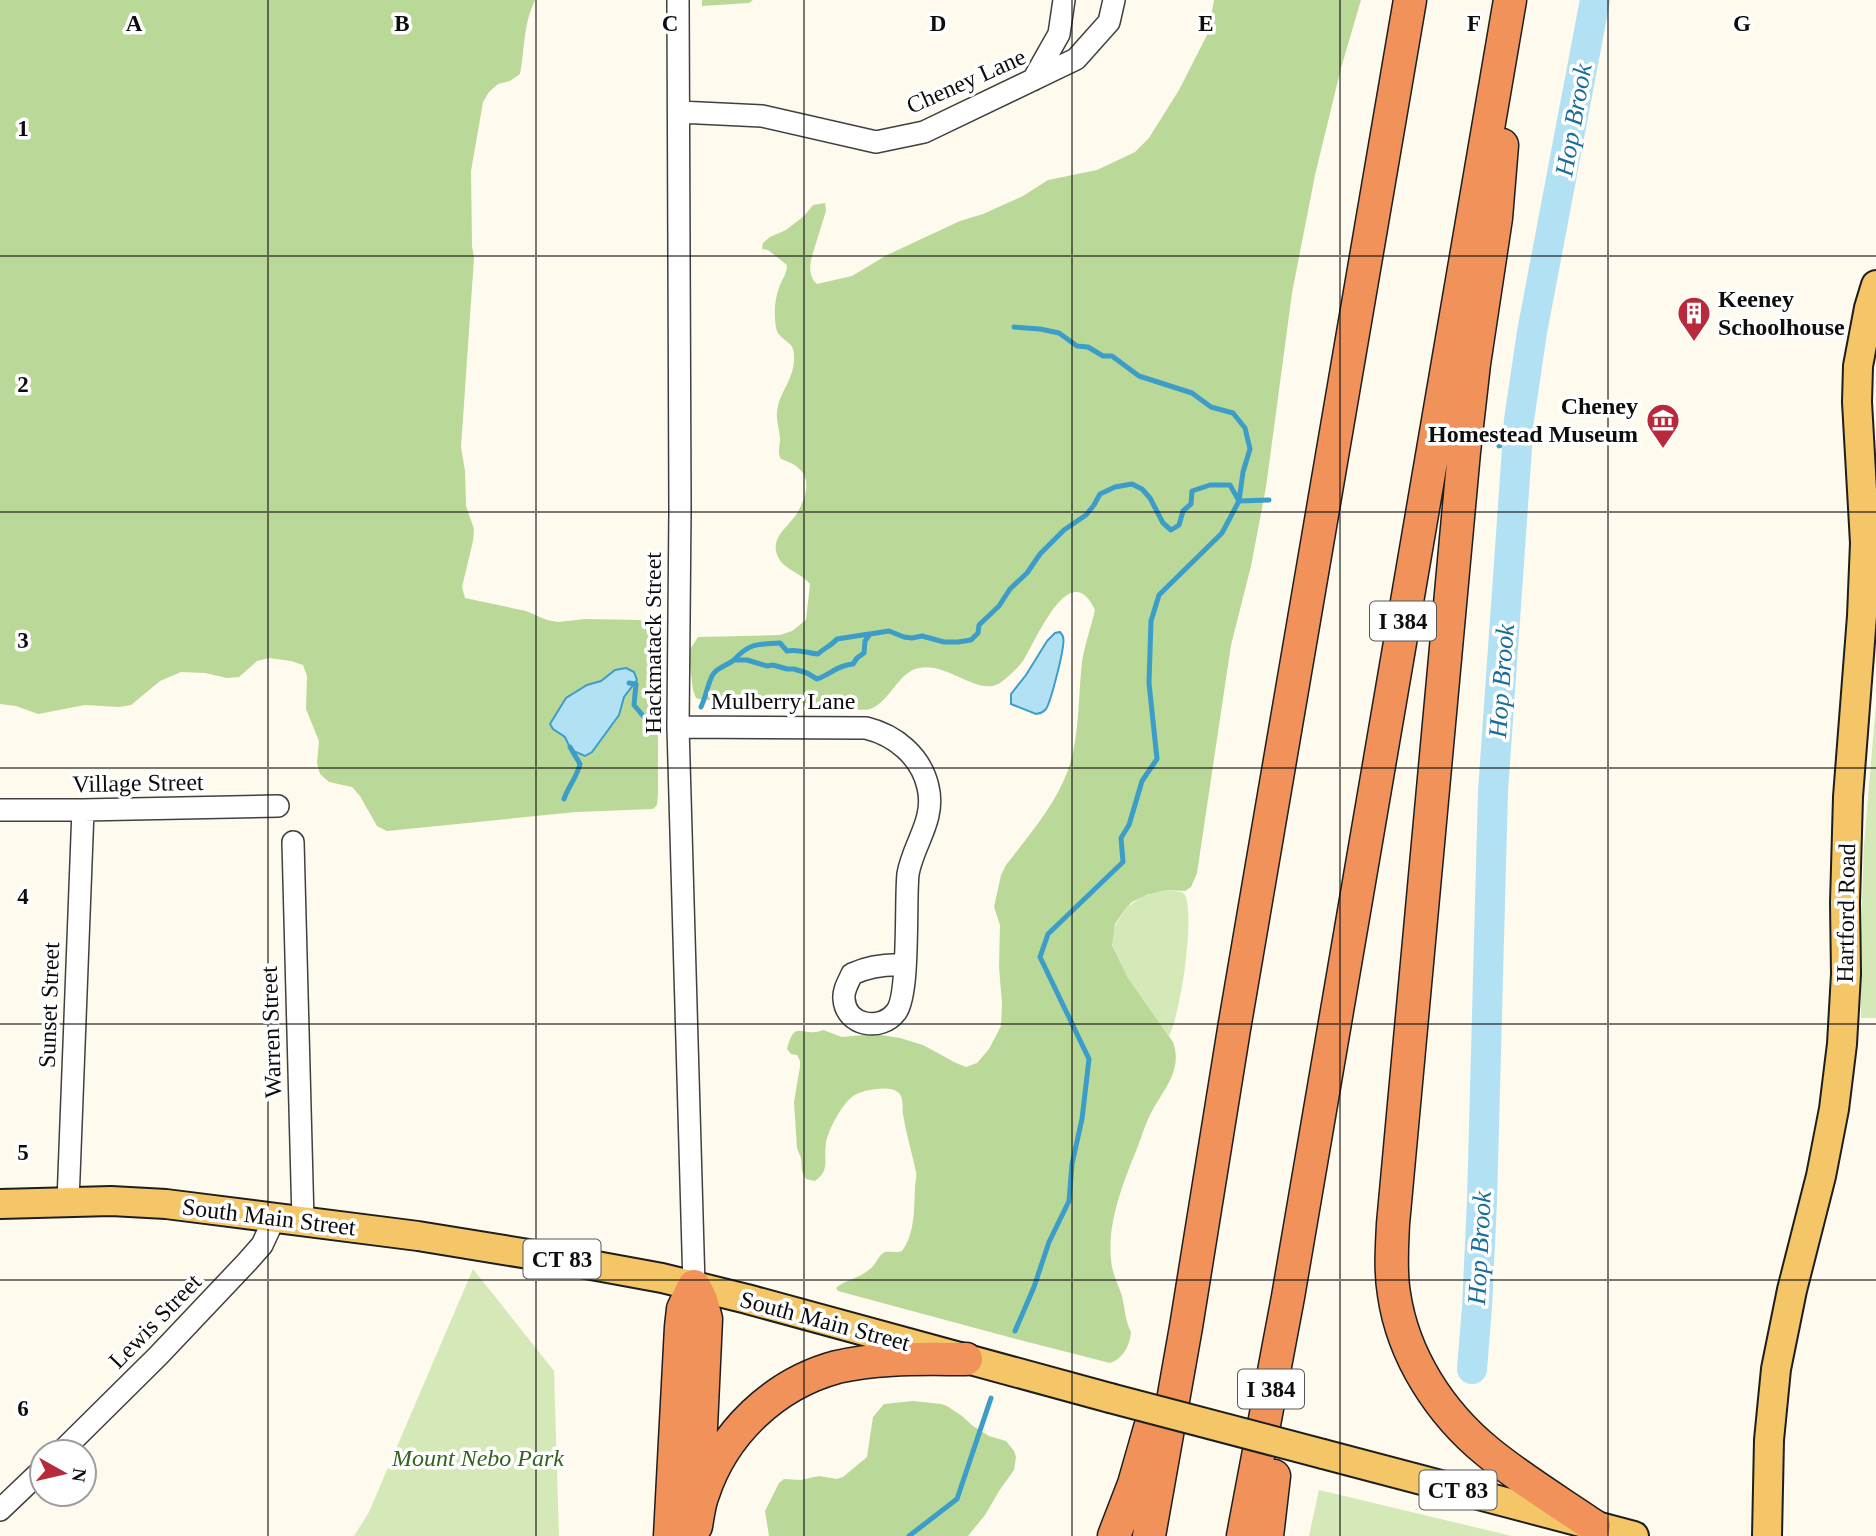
<svg xmlns="http://www.w3.org/2000/svg" width="1876" height="1536" viewBox="0 0 1876 1536" font-family="Georgia,serif">
  <style>
    .green { fill: #d5e8b8 }
    .forest { fill: #bad898; fill-rule: evenodd }
    .water { fill: #b3e1f4; stroke: #3d9dc9; stroke-width: 2 }
    .lines { fill: none; stroke-linecap: round; stroke-linejoin: round }
    .stream { stroke: #3d9dc9; stroke-width: 5 }
    .river { stroke: #b3e1f4; stroke-width: 30 }
    .minor-casing { stroke: #404040; stroke-width: 24 }
    .major-casing { stroke: #1e1e1e; stroke-width: 32 }
    .highway-casing { stroke: #1e1e1e; stroke-width: 35 }
    .minor { stroke: #fff; stroke-width: 21 }
    .major { stroke: #f4c667; stroke-width: 28 }
    .highway { stroke: #f0925a; stroke-width: 32 }
    .major-bridge-casing { stroke: #1e1e1e; stroke-width: 32; stroke-linecap: butt }
    .major-bridge { stroke: #f4c667; stroke-width: 28 }
    .grid { fill: none; stroke: #0d0d0d; stroke-width: 2; stroke-opacity: 0.55 }
    .labels { text-anchor: middle; stroke-width: 7; stroke-linejoin: round; paint-order: stroke }
    .shield { fill: #fff; stroke: #565656; stroke-width: 2 }
    .shield-label { font-size: 23px; font-weight: bold; fill: #0d0d0d }
    .street-label { font-size: 24px; fill: #0d0d0d; stroke: #fff }
    .poi-label { font-size: 24px; font-weight: bold; fill: #0d0d0d; stroke: #fff; text-anchor: start }
    .park-label { font-size: 24px; font-style: italic; fill: #33621f; stroke: #fff }
    .water-label { font-size: 26px; font-style: italic; fill: #1a6d9b; stroke: #fff }
    .grid-label { font-size: 23px; text-anchor: middle; font-weight: bold; fill: #0d0d0d; stroke: #fff; stroke-width: 7; stroke-linejoin: round; paint-order: stroke }
  </style>
  <rect width="100%" height="100%" fill="#fefaed"/>
  <!-- green -->
  <path class="green" d="M1876,703V1018H1861V932L1864,845Z
    M1167,890L1182,892L1185,895C1195,918 1181,1012 1169,1036L1128,978L1112,944L1113,929L1126,908L1143,896Z
    M473,1269L554,1371L559,1536H354L369,1512Z
    M1319,1490L1512,1536H1309Z"/>
  <!-- forest -->
  <path class="forest" d="M0,0H535C523,25 525,48 520,74L510,81L498,84L489,92L483,102L471,171L472,246L474,258L461,447L465,471L466,506L474,529L473,541L462,587L465,598L526,611L547,620L558,622L586,619L639,620L655,624L658,630V793L657,805L653,809L576,812L387,831L377,826L360,796L352,787L329,782L320,774L317,763L319,741L306,709L307,676L303,665L291,661L269,658L257,661L239,677L227,678L205,673L181,672L160,681L131,705L119,707L85,705L38,714L16,706L0,704ZM615,670L637,680L624,697L619,715L585,756C573,754 570,748 565,737L587,685L601,681Z
    M702,0H753L749,3L702,6Z
    M1214,0H1361L1341,68L1315,175L1292,293L1266,487L1251,566L1231,645L1197,873L1191,887L1185,891L1167,890L1146,895L1132,902L1126,908L1115,924L1112,945L1128,978L1173,1042C1183,1069 1164,1089 1152,1111C1146,1122 1142,1135 1138,1146C1124,1181 1107,1221 1111,1260C1112,1273 1118,1284 1122,1296C1125,1309 1125,1320 1131,1332C1130,1345 1123,1359 1110,1363L1016,1339L838,1291L836,1288C845,1280 860,1278 870,1269C876,1265 878,1255 885,1252C890,1251 897,1253 902,1251C915,1234 914,1209 915,1188C915,1183 917,1177 916,1172C912,1153 906,1133 903,1114C902,1106 904,1099 899,1093C891,1084 861,1090 853,1096C842,1104 828,1130 826,1143C823,1158 831,1170 815,1181L806,1179L802,1171L801,1158L797,1148L794,1102L800,1067V1061L797,1055L791,1054L787,1049C795,1017 802,1039 823,1030L842,1037L874,1034L900,1038L923,1045L956,1063L966,1067L977,1063L989,1049L1001,1026L1002,1003L999,967L1000,925L994,907L1001,875L1006,865C1029,835 1055,806 1068,770C1080,736 1078,697 1082,662C1085,643 1091,628 1095,610C1070,555 1036,641 1023,661C1017,669 1008,677 1000,683C978,697 948,662 919,668C898,672 890,702 870,709C860,712 844,706 833,705C799,702 765,702 731,700C720,700 710,701 699,699L696,698L693,690L689,657V651L698,637L780,635L792,631L806,620L810,584C800,571 780,570 776,551C773,534 793,523 799,510C812,484 809,468 781,459C777,452 780,447 780,438C779,426 775,419 778,406C782,389 793,380 794,360C795,341 787,345 778,333C776,330 775,322 775,318C774,307 776,295 780,285C783,278 787,273 787,265L768,250L762,249L763,243L770,237L786,230L804,216L813,205L825,203L826,211C823,220 820,230 817,240C813,254 804,272 817,284L852,276L887,255L960,221L983,214L1023,196L1048,180L1097,170L1135,152L1149,138L1179,90L1208,33Z
    M913,1401L941,1404L947,1406L962,1416L973,1426L989,1436L1006,1441L1014,1451L1016,1457L1014,1470L999,1491L985,1515L968,1536H769L765,1511L779,1483L784,1479L801,1480L819,1476L837,1479L843,1477L867,1457L873,1417L884,1404Z"/>
  <!-- water -->
  <path class="water" d="M1060,632C1061,634 1063,635 1063,637C1066,644 1051,701 1046,709C1042,713 1041,713 1036,714L1011,704V694L1026,675L1047,641L1055,633Z
    M626,668L634,672L637,680L624,697L619,715L592,752L585,756L571,750L565,737L553,729L550,724L566,698L587,685L601,681L615,670Z"/>
  <g class="lines">
    <!-- stream -->
    <path class="stream" d="M1014,327L1040,329L1059,333L1077,346L1088,347L1103,356H1112L1139,376L1192,393L1211,407L1233,413L1245,428L1250,449L1243,472L1239,501
      M1499,446L1517,440
      M734,660C749,643 758,644 780,643L787,651C798,649 807,653 818,654C824,648 831,646 837,639L869,634
      M629,683L636,684L634,705L649,723
      M701,707C706,697 709,678 714,673C719,667 728,665 734,660H747L767,666L773,665L787,669H794L807,673L817,679C831,674 838,665 853,664L857,658L864,653L865,641L870,634L889,631L904,637L912,638L922,636L944,642H958L971,640L978,633L979,625L999,606L1010,589L1027,573L1040,554L1064,530L1086,515L1094,505L1100,494L1115,487L1132,484L1142,489L1150,498L1163,523L1171,530L1179,525L1183,511L1191,504L1192,491L1210,485H1230L1239,501
      M564,799C568,787 577,777 580,764L570,747
      M1015,1331L1034,1287L1049,1242L1069,1201L1072,1164L1082,1119L1089,1059L1040,957L1048,934L1123,862L1121,838L1129,825L1142,781L1157,759L1149,683L1151,621L1159,595L1222,533L1239,501L1269,500
      M909,1536L957,1499L991,1398"/>
    <!-- river -->
    <path class="river" d="M1472,1369L1477,1307L1482,1201L1493,791L1519,420L1532,332L1595,0"/>
    <defs>
      <path id="minor" d="M678,0L680,510L678,727L694,1286
        M1033,80L1059,34L1064,0
        M679,112L762,116L876,142L924,132L1076,59L1109,22L1114,0
        M678,727L866,728C895,735 921,756 928,787C936,820 913,844 908,874C905,902 910,995 896,1012C881,1032 846,1026 844,999C843,990 849,981 852,974C870,966 885,964 904,965
        M0,810H83L278,806
        M293,842L303,1221
        M68,1202L83,810
        M61,1452L158,1356L247,1262L262,1245L275,1217
        M0,1510L42,1470"/>
      <path id="major" d="M0,1204L111,1201L166,1204L418,1236L553,1258L662,1278L747,1299L1110,1398
        M1323,1454L1634,1536
        M1767,1536L1769,1440L1776,1369L1792,1290L1821,1176L1834,1109L1842,1044L1846,974L1845,903L1848,797L1862,616L1865,543L1857,402L1858,366L1869,308L1876,285"/>
      <path id="highway" d="M1502,145L1496,218L1474,364L1464,452L1393,1224C1392,1247 1390,1270 1394,1294C1403,1356 1440,1413 1488,1452C1521,1479 1559,1502 1594,1526
        M694,1286L701,1300L706,1319L698,1492
        M696,1526C698,1515 699,1504 703,1494C723,1433 774,1384 837,1367C879,1357 924,1359 966,1359
        M670,1536L681,1327L683,1309L694,1286
        M1114,1536L1134,1484L1150,1428
        M1149,1536L1186,1327L1234,1029L1410,0
        M1243,1536L1288,1297L1510,0
        M1267,1536L1274,1476"/>
    </defs>
    <!-- minor casing -->
    <use href="#minor" class="minor-casing"/>
    <!-- major casing -->
    <use href="#major" class="major-casing"/>
    <!-- highway casing -->
    <use href="#highway" class="highway-casing"/>
    <!-- minor -->
    <use href="#minor" class="minor"/>
    <!-- major -->
    <use href="#major" class="major"/>
    <!-- highway -->
    <use href="#highway" class="highway"/>
    <defs>
      <path id="major-bridge" d="M1110,1398L1323,1454"/>
    </defs>
    <!-- major-bridge casing -->
    <use href="#major-bridge" class="major-bridge-casing"/>
    <!-- major-bridge -->
    <use href="#major-bridge" class="major-bridge"/>
  </g>
  <!-- grid -->
  <path class="grid" d="M268,0V1536M536,0V1536M804,0V1536M1072,0V1536M1340,0V1536M1608,0V1536M0,256H1876M0,512H1876M0,768H1876M0,1024H1876M0,1280H1876"/>
  <!-- icons -->
  <defs>
    <symbol id="building-pin" viewBox="-11 -11 22 30"><path d="M0 17L-7.5 6A9.5 9.5 0 1 1 7.5 6Z" fill="#b8293c" stroke="#fff"/><path d="M-4-6H4V6H1V3H-1V6H-4ZM-2.5-4.3h1.7v1.8h-1.7ZM.8-4.3h1.7v1.8H.8ZM-2.5-1h1.7V.8h-1.7ZM.8-1h1.7V.8H.8Z" fill="#fff"/></symbol>
    <symbol id="museum-pin" viewBox="-11 -11 22 30"><path d="M0 17L-7.5 6A9.5 9.5 0 1 1 7.5 6Z" fill="#b8293c" stroke="#fff"/><path d="M0-6L6-3V-2H-6V-3ZM-5-1h2V3h-2ZM-1-1h2V3h-2ZM3-1h2V3H3ZM-6 4H6V6H-6Z" fill="#fff"/></symbol>
  </defs>
  <g fill-rule="evenodd">
    <use href="#building-pin" x="1675" y="294" width="38" height="52"/>
    <use href="#museum-pin" x="1644" y="401" width="38" height="52"/>
  </g>
  <g class="labels">
    <!-- shield labels -->
    <g class="shield">
      <rect x="1370" y="601.5" width="66" height="39" rx="5"/>
      <rect x="523.5" y="1239.5" width="77" height="39" rx="5"/>
      <rect x="1238" y="1369.5" width="66" height="39" rx="5"/>
      <rect x="1419.5" y="1470.5" width="77" height="39" rx="5"/>
    </g>
    <g class="shield-label">
      <text x="1403" y="629">I 384</text>
      <text x="562" y="1267">CT 83</text>
      <text x="1271" y="1397">I 384</text>
      <text x="1458" y="1498">CT 83</text>
    </g>
    <!-- street labels -->
    <g class="street-label">
      <text transform="translate(966 81) rotate(-24)" y="8">Cheney Lane</text>
      <text transform="translate(653 643) rotate(-90)" y="8">Hackmatack Street</text>
      <text x="783" y="709">Mulberry Lane</text>
      <text transform="translate(138 783) rotate(-1)" y="8">Village Street</text>
      <text transform="translate(1846 913) rotate(-89)" y="8">Hartford Road</text>
      <text transform="translate(49 1005) rotate(-88)" y="8">Sunset Street</text>
      <text transform="translate(271 1032) rotate(-92)" y="8">Warren Street</text>
      <text transform="translate(269 1217) rotate(7)" y="8">South Main Street</text>
      <text transform="translate(155 1321) rotate(-46)" y="8">Lewis Street</text>
      <text transform="translate(825 1321) rotate(15)" y="8">South Main Street</text>
    </g>
    <!-- poi labels -->
    <g class="poi-label">
      <text x="1718" y="307">Keeney<tspan x="1718" dy="28">Schoolhouse</tspan></text>
      <text x="1638" y="414" text-anchor="end">Cheney<tspan x="1638" dy="28">Homestead Museum</tspan></text>
    </g>
    <!-- park labels -->
    <g class="park-label">
      <text x="478" y="1466">Mount Nebo Park</text>
    </g>
    <!-- water labels -->
    <g class="water-label">
      <text transform="translate(1573 120) rotate(-80)" y="9">Hop Brook</text>
      <text transform="translate(1501 681) rotate(-86)" y="9">Hop Brook</text>
      <text transform="translate(1479 1248) rotate(-87)" y="9">Hop Brook</text>
    </g>
  </g>
  <g class="grid-label">
    <text x="134" y="31">A</text>
    <text x="402" y="31">B</text>
    <text x="670" y="31">C</text>
    <text x="938" y="31">D</text>
    <text x="1206" y="31">E</text>
    <text x="1474" y="31">F</text>
    <text x="1742" y="31">G</text>
    <text x="23" y="136">1</text>
    <text x="23" y="392">2</text>
    <text x="23" y="648">3</text>
    <text x="23" y="904">4</text>
    <text x="23" y="1160">5</text>
    <text x="23" y="1416">6</text>
  </g>
  <!-- north arrow -->
  <g transform="translate(63 1473) rotate(98)"><circle r="33" fill="#ffffff" stroke="#9e9e9e" stroke-width="2"/>
  <path d="M0-5L12 26L0 18L-12 26Z" fill="#b8293c"/>
  <text y="-10" font-size="19" font-weight="bold" text-anchor="middle" fill="#0d0d0d">N</text>
  </g>
</svg>
